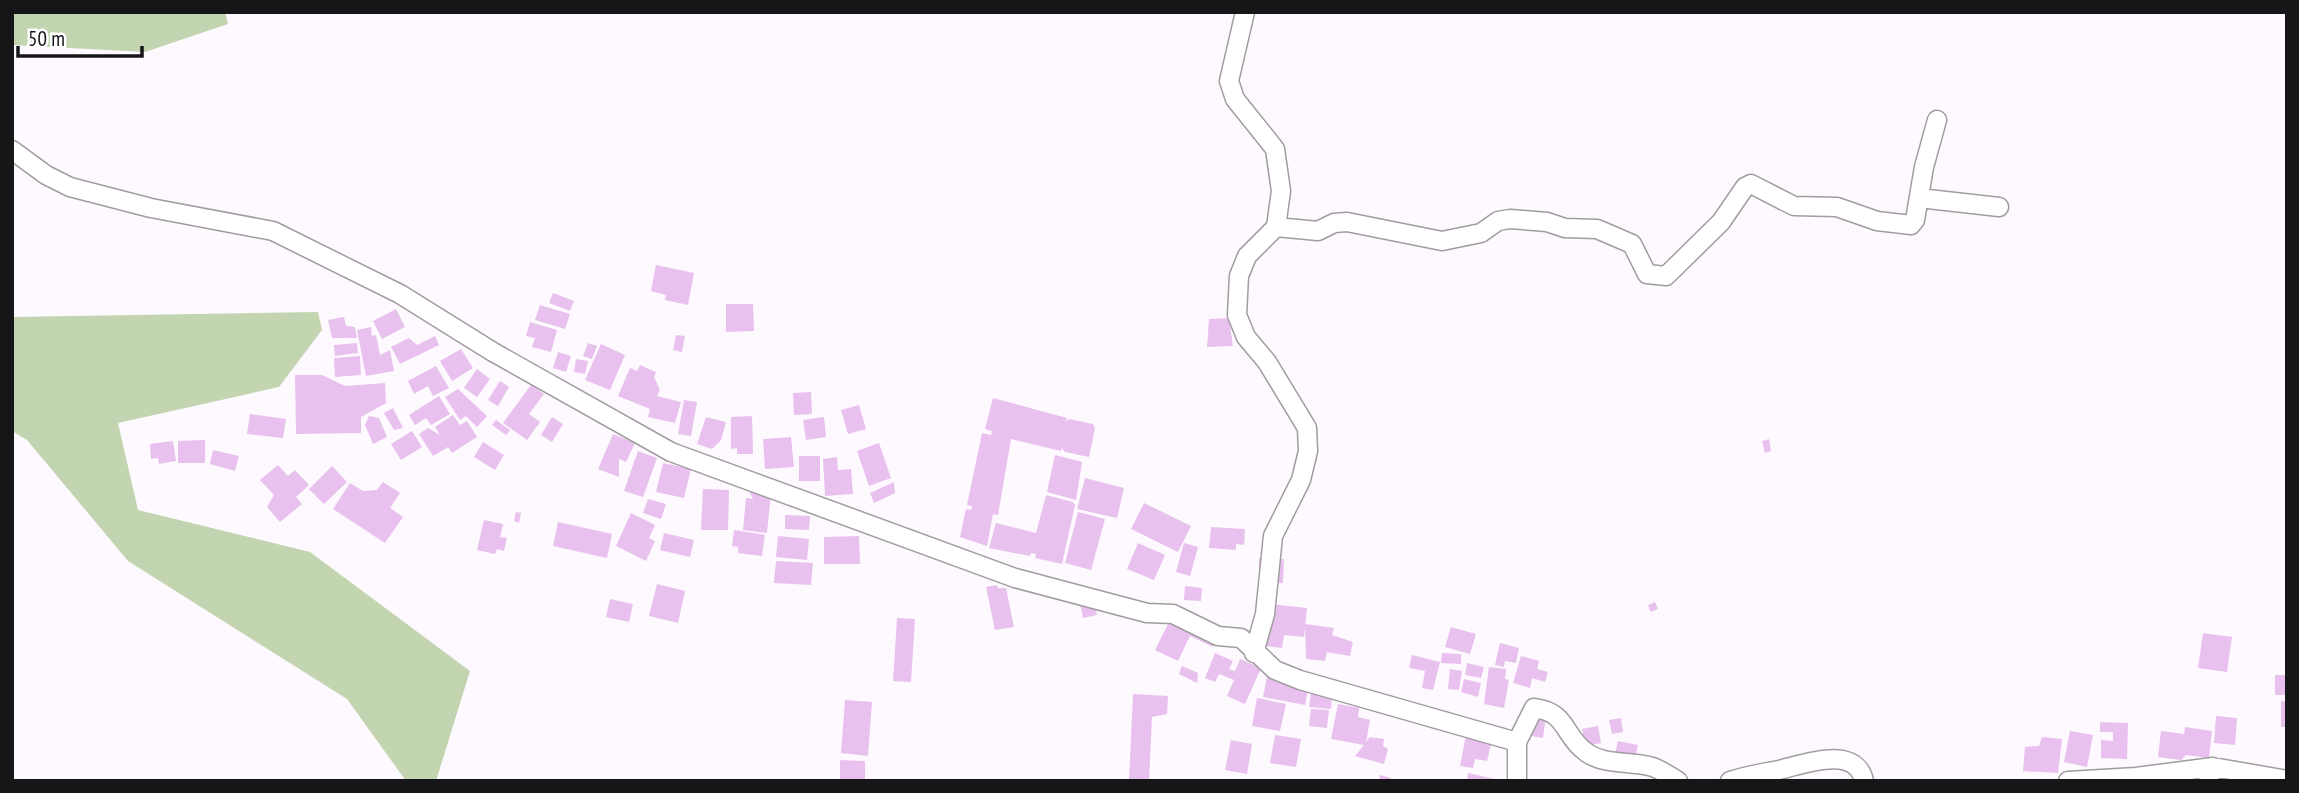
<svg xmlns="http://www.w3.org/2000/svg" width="2299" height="793" viewBox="0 0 2299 793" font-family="'PT Sans Narrow',sans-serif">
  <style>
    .green { fill: #c2d5b0 }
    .building { fill: #e8c1ee }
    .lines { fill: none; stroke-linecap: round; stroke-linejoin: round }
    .street-casing { stroke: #a09ca0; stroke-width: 21 }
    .street { stroke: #fff; stroke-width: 18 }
  </style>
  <rect width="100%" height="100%" fill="#fef9fe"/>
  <!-- green -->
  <path class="green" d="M12,12H225L228,24L145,52L12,45Z
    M318,312L322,330L279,387L118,423L138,510L310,552L470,671L436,781H406L347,699L128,561L27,440L12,431V317Z"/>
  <!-- building -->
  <path class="building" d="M656,265L694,273L688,305L665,300L666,295L651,291Z
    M553,293L574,301L570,311L549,303Z
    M726,304H753L754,331L726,332Z
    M540,305L570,314L565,329L535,320Z
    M396,309L405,327L382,339L373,321Z
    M344,317L346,326L355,327L357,338H332L328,320Z
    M1229,318L1233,346L1207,347L1209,319Z
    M530,322L557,330L551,352L532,347L535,338L526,336Z
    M371,327L372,336L376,335L380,355L390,350L394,371L366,376L357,330Z
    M676,335L685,336L682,352L673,350Z
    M435,336L439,345L400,364L391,347L409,338L417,345Z
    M357,343L358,353L335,356L334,345Z
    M588,343L597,346L592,359L583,356Z
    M601,344L625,355L610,390L585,380Z
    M461,349L473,368L452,381L440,361Z
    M558,352L571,356L566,372L553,368Z
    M360,356L361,375L335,377L334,358Z
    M576,359L588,361L585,374L574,372Z
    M640,365L656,372L654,377L660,390L657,396L681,402L675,423L648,417L650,409L618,396L630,368L637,371Z
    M436,366L449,388L433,396L428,386L414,394L408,381Z
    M477,369L490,379L477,397L464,388Z
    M295,375H322L345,386L385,383L386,403L361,417V433L296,434Z
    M500,381L509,387L498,406L488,400Z
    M531,385L544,394L529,414L540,422L527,440L503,423Z
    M458,389L487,416L477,427L466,416L460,420L445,397Z
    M811,392L812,414L794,415L793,393Z
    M439,396L450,414L431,425L426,418L415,425L409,415Z
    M993,398L1067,418L1066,421L1069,419L1093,424L1095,428L1089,457L1065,452L1062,448L1061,451L1011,439L998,515L993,514L987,546L960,537L966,509L971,510L972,506L967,505L982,433L991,435L992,431L985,429Z
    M684,400L697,402L691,436L678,434Z
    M859,405L866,429L848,434L841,410Z
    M393,408L403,428L394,430L384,413Z
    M250,414L286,419L283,438L247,434Z
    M453,415L460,425L467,421L477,437L452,453L448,447L433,456L419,434L428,428L440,435L435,427Z
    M369,416L379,418L387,437L373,444L365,425Z
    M752,416L753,454H737V448L731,449V417Z
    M552,417L563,424L552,442L541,435Z
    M706,417L726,422L721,440L712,449L697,444Z
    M824,417L826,437L806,440L803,420Z
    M496,420L510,430L506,435L492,425Z
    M412,431L422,447L401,460L391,444Z
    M613,434L635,443L626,462L619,459V477L598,469Z
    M791,437L794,467L765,469L763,439Z
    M1769,439L1771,451L1765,453L1762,441Z
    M205,440V463H178V441Z
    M173,441L176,461L159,464L158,458L151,459L150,444Z
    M483,442L504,455L495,470L474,457Z
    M879,443L891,478L869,486L857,451Z
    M213,450L239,456L235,471L210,464Z
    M638,451L657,458L643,497L624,491Z
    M1055,455L1082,462L1076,500L1047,492Z
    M799,456H820V481H799Z
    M837,457L838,470L851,469L853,494L825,496L823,459Z
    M663,463L691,469L684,498L656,492Z
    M278,465L288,476L295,470L309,485L296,497L302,504L280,522L267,507L274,495L260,480Z
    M332,466L347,482L324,504L309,489Z
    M1085,478L1124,488L1117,518L1077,509Z
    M383,482L400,493L390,508L403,517L385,543L333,509L350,483L363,491L377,490Z
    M894,482L895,493L874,503L870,493Z
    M703,489L729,490L728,530H701Z
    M749,491L771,493L767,533L743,530L746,498L753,499Z
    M1046,495L1073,502L1075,505L1062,564L1035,558L1036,554L1031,553L1030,556L989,548L996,523L1036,533Z
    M648,499L666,504L661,519L643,513Z
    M1144,503L1191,526L1178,552L1131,529Z
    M516,512L521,513L519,523L514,521Z
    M1078,512L1105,519L1091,570L1065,563Z
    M631,513L655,525L649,538L655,541L646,561L616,546Z
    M785,515L810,516L809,530L785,529Z
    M484,520L503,524L500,537L507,538L504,551L497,549L495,554L477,550Z
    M558,522L612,534L607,558L553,546Z
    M1211,527L1245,529L1244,545L1236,544V550L1209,548Z
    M734,530L765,535L762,556L738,553V547L732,546Z
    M664,533L694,540L690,557L660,550Z
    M778,536L809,539L807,560L776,557Z
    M859,536L860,564H824V537Z
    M1138,543L1165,555L1154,580L1127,569Z
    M1184,543L1198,547L1190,576L1176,572Z
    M1259,558L1284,559L1283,583H1259Z
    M776,561L813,563L811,585L774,583Z
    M657,584L685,591L678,623L649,616Z
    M997,585L998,588H1006L1014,627L995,630L986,587Z
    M1185,586L1202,588L1201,601L1184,600Z
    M1092,592L1097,615L1083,618L1078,595Z
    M610,599L633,604L629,622L606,617Z
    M1655,602L1658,609L1651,612L1648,605Z
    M1262,603L1307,608L1304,637L1284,635L1282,648L1257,645Z
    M1173,614L1218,636L1213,647L1190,636L1178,661L1155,650Z
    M897,618L915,619L911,682L893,681Z
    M1305,624L1334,628L1332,635L1353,642L1350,656L1327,652L1325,661L1306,659Z
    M1451,627L1476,634L1470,654L1445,647Z
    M2203,633L2232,637L2227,672L2198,668Z
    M1500,643L1519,648L1516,663L1505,661L1504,667L1495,665Z
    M1215,653L1233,661L1229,669L1235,671L1240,659L1261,668L1245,704L1227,696L1234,680L1219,674L1215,682L1205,678Z
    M1442,653L1461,654V664L1441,663Z
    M1412,655L1440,662L1433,690L1422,688L1425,671L1409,668Z
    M1521,656L1539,661L1537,669L1548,672L1545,682L1532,678L1530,688L1513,683Z
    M1467,663L1484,667L1481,678L1465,675Z
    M1182,666L1198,673L1197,683L1179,674Z
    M1489,667L1506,669L1505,679L1509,680L1504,708L1484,704Z
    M1450,669L1462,671L1459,690L1448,689Z
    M2275,675H2287V695H2275Z
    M1267,677L1309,685L1305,705L1263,697Z
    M1464,679L1481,683L1478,697L1461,692Z
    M1312,685L1333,687L1331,709L1309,707Z
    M1133,694L1168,696L1167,714L1152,717L1149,781H1129Z
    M1257,698L1286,704L1280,731L1252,726Z
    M845,700L872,702L868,756L841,753Z
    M2281,701L2287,702V727H2281Z
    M1338,704L1359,708L1358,717L1370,720L1366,742L1370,737L1384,739L1383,746L1388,749L1384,764L1355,756L1364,745L1331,739Z
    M1311,709L1329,710L1327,728L1309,726Z
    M1524,714L1546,717L1543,738L1520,734Z
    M2216,716L2237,718L2235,745L2214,743Z
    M1621,718L1623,732L1612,734L1609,720Z
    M2100,722L2128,723L2127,759L2101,758V740L2113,741V732H2100Z
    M1598,726L1601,743L1586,746L1582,729Z
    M2185,727L2212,731L2209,758L2186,755L2181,760L2158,757L2161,731L2184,734Z
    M2070,731L2093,735L2087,767L2064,762Z
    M1275,735L1301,739L1296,767L1270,763Z
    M1466,735L1492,740L1487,761L1475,759L1473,768L1460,766Z
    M2042,737L2062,739L2058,773L2023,771L2025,747L2039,746Z
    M1231,740L1252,744L1247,774L1225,770Z
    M1618,741L1638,745L1635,758L1615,754Z
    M840,760L865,761V781H840Z
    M1468,773L1499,780V781H1467Z
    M1380,775L1391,778L1390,781H1379Z"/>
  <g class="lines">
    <defs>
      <path id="street" d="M1245,12L1229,81L1235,99L1275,149L1281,191L1276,227L1247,256L1239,276L1237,315L1246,337L1267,362L1307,428L1308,451L1301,480L1273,536L1265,614L1254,653
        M12,150L46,175L70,187L151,208L273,231L400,294L493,352L671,452L1015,578L1147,613L1173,614L1218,636L1241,638L1275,670L1300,680L1517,742L1534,708C1568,712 1563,736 1586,752C1603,765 1629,761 1649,766C1659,768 1669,776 1678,781
        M1919,198L1999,207
        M1276,227L1318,231L1334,223L1347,222L1442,241L1481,233L1498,221L1510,219L1547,222L1565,228L1597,229L1632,244L1647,274L1666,276L1721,222L1745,187L1751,184L1794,206L1837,207L1877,221L1911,225L1915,220L1924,167L1937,120
        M2213,767L2287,780
        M1517,781V742
        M1730,781C1748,775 1765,773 1783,769C1807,763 1856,745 1864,781
        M2068,781L2136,777L2213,767L2208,781"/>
    </defs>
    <!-- street casing -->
    <use href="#street" class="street-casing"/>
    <!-- street -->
    <use href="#street" class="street"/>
  </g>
  <!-- border -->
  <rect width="2299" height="793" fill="none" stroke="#161517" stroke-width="28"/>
  <!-- scale -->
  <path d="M18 46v10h124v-10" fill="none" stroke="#161517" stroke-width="3.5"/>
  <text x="28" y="46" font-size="21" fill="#161517" stroke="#ffffff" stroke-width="5" paint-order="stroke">50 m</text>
</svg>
